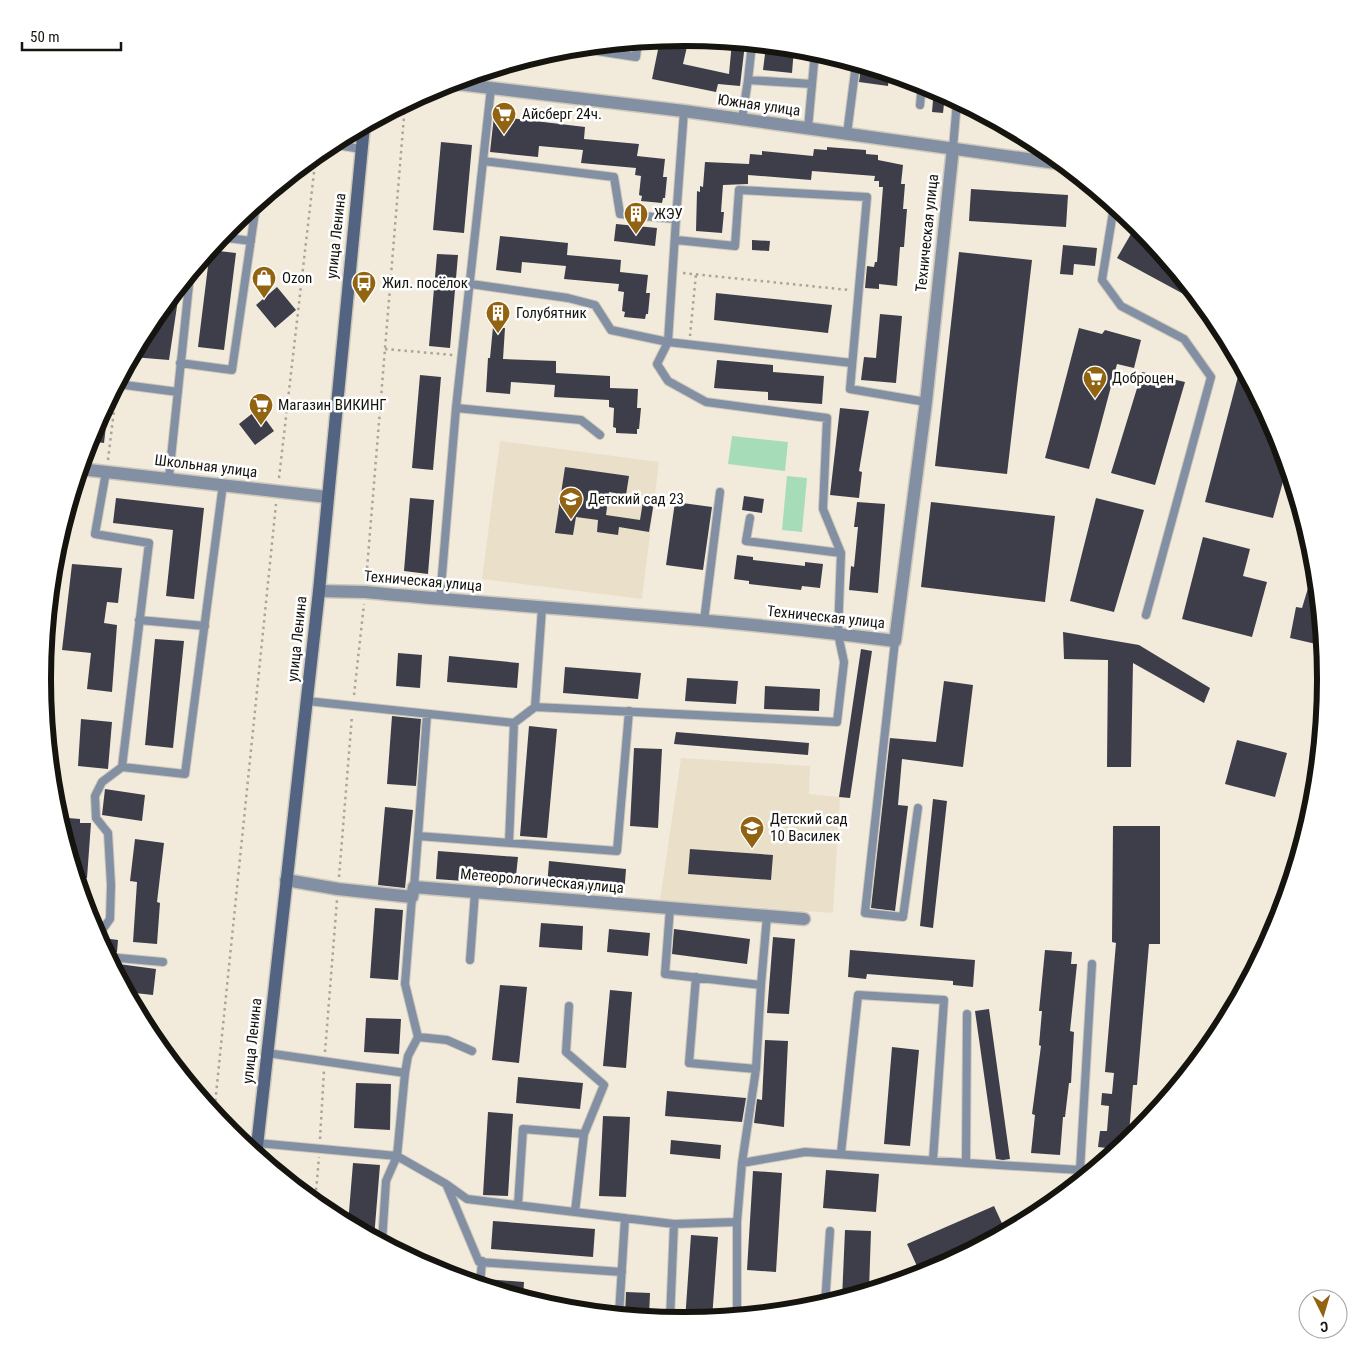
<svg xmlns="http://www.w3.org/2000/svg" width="1368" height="1359" viewBox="0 0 1368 1359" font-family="'Roboto Condensed',sans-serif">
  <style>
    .built { fill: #eadfc9 }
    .green { fill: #a7dcb9 }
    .building { fill: #3d3e4a }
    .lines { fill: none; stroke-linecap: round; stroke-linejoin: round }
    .service-casing { stroke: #cfc9bb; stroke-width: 10 }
    .minor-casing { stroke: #cfc9bb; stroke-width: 15 }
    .tertiary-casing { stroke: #cfc9bb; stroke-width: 15 }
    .secondary-casing { stroke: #cfc9bb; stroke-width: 15 }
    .path { stroke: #aaa599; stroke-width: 2.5; stroke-dasharray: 2.5 4; stroke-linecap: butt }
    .service { stroke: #8390a4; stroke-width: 8 }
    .minor { stroke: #8390a4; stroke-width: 12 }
    .tertiary { stroke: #8390a4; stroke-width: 12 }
    .secondary { stroke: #526481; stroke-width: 12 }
    .labels { text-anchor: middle; stroke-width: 5; stroke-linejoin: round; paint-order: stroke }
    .street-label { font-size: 15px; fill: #16140f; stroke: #fff }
    .poi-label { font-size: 15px; fill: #16140f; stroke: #fff; text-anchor: start }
    .rim { fill: none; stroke: #16140f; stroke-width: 6 }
  </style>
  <rect width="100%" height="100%" fill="#f2ebdc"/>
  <!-- built -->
  <path class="built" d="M500,441L659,462L642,599L482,579Z
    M681,758L810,766L809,794L840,797L833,913L660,900Z"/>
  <!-- green -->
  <path class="green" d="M732,436L788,442L785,471L728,464Z
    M787,476L807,478L802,532L782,530Z"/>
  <!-- building -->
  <path class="building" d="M689,38L683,64L729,74L732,42L745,44L740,86L718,84L716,92L652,79L660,40Z
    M766,46L794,48L792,73L763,70Z
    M861,66L889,74L888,86L859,82Z
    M934,89L945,95L943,113L932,112Z
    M494,116L585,127L584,139L639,144L637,156L665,159L663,177H667L665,198H663L662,203L641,201L642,196L639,195L641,176L635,175L636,168L581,163L583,150L539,146L538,157L490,152Z
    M441,142L472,145L464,233L433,230Z
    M827,147L866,150V154L878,155V160L903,165L901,184H905L903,209H907L904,247H900L897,286L879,284V289L865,288L867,266L874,267L875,262H877L883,187H879V181H874L875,176L812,171L811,180L748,175V184L723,185L721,212H724L722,233L696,231L697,191L700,192V186L703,187L705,162L749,164L750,154L762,155V151L813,156L814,149L827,150Z
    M971,189L1068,195L1066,227L969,221Z
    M616,224L657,228L655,246L614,241Z
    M1135,227L1143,231L1202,304L1117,258Z
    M500,236L568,243L567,255L621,260L620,272L648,275L646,293H650L648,314H646L645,319L624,317L625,312L622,311L624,292L618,291L619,284L564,279L566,266L522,262L521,273L496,270Z
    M752,240L770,241L769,251L752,250Z
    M1063,245L1097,248L1095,266L1074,264L1073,275L1060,274Z
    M210,250L236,253L224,350L198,347Z
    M959,252L1032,260L1007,474L935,466Z
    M437,254L458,255L450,348L429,346Z
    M180,286L169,360L132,357L150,323Z
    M277,287L296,310L275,328L256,305Z
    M716,293L832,305L828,333L714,320Z
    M880,314L902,316L896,383L861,380L864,357L876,358Z
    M493,327L505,328L503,359L556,361V373L610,376V388L638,389L637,408H641L639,429H637V434L616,433V428L613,427L614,408L609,407V400L554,397L555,385L511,382L510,394L486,392L488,358H490Z
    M1079,328L1102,334L1105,330L1141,340L1134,368L1117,364L1089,469L1045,458Z
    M717,360L773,365V372L824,376L822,404L768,400V392L714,388Z
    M1241,365L1277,434L1287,467L1273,518L1205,502Z
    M1142,372L1185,382L1155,485L1111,473Z
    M420,375L441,377L433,470L412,468Z
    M109,400L104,443L89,441L91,434Z
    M840,408L869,411L859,471L862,472L859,498L830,495Z
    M258,409L274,431L255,445L239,424Z
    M565,467L629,476L626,495L609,492L606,515L640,520L644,495L655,496L649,532L619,527L618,535L597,532L598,520L576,517L573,535L555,533Z
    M744,496L764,499L762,513L742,510Z
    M116,498L204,508L194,599L166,596L173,530L113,523Z
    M410,498L434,500L428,574L404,571Z
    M1096,498L1144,510L1114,612L1070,601Z
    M675,502L712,507L703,570L666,565Z
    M857,502L885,504L878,593L849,590L851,566L854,567L858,527H854Z
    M931,502L1055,516L1045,602L921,587Z
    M1203,537L1250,549L1243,576L1267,582L1252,637L1182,619Z
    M737,555L753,557V560L805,566V562L823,564L820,588L802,586L801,590L749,584V581L734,579Z
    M72,564L122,568L118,603L107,602L104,623L117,625L112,692L87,689L91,653L62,650Z
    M1315,565L1320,622L1316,644L1290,638L1296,607L1302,608Z
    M1063,632L1139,645L1210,688L1204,703L1133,663L1131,767H1107L1108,660L1064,659Z
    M155,639L184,641L173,748L145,745Z
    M861,649L872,651L850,798L839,797Z
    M398,653L422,655L420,688L396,686Z
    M449,656L519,663L517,688L447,682Z
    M565,667L641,673L638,699L563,693Z
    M687,678L738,681L736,704L685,701Z
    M944,681L973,685L963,767L902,759L898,805L908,806L895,911L871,908L890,738L936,742Z
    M765,686L820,689L819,711L764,709Z
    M392,716L421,719L416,786L387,784Z
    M81,719L112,722L108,769L78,766Z
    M529,726L557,729L547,838L520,836Z
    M676,732L809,743L808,755L674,744Z
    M1237,740L1287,753L1275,797L1225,784Z
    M634,748L662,749L658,828L630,826Z
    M105,789L145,795L142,821L102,815Z
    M933,799L947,801L933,928L920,926Z
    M385,807L413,810L405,888L378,885Z
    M68,818L80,819V823H91L87,878L76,877L66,844Z
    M1113,826H1160V944H1149L1137,1085H1133L1129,1133L1137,1134L1106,1160L1107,1148L1098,1147L1100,1131H1107L1109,1106L1101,1105L1102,1093L1112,1094L1114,1073L1105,1072L1116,943L1112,942Z
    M135,839L164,843L157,902L160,903L157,944L133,942L137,882L130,881Z
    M690,849L773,855L771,880L688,874Z
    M438,851L518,857L515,885L436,879Z
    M549,861L626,869L624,895L547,887Z
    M375,908L403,910L398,980L370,978Z
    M541,923L583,926L582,950L539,947Z
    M609,929L650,933L648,956L607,952Z
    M674,929L750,939L747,964L672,954Z
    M773,937L795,939L789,1014L767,1013Z
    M103,938L118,940L117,952H105L100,942Z
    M850,950L975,960L973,987L953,985V981L867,974L866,979L848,977Z
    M1045,950L1072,952L1071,964H1077L1070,1031L1074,1032L1071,1083H1069L1065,1117H1063L1060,1155L1031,1153L1035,1115L1032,1114L1041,1046L1039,1045L1042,1011H1039Z
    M111,963L156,969L153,995L126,992Z
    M500,985L527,987L519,1063L492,1060Z
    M610,990L632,992L626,1068L603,1066Z
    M989,1009L1010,1159L1003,1160L996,1159L975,1011Z
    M366,1018L401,1019L399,1054L364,1052Z
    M765,1040L788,1041L784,1127L754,1123L757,1099L762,1100Z
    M892,1047L919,1050L910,1146L884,1144Z
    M518,1077L583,1083L580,1109L516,1103Z
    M356,1083L391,1084L390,1130L354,1128Z
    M667,1091L746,1098L742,1122L665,1116Z
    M488,1112L513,1114L508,1196L483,1195Z
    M603,1116L630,1117L626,1197L599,1196Z
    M671,1140L721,1145L720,1159L670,1154Z
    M353,1163L380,1165L374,1238L348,1224Z
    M826,1170L879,1174L876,1212L823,1208Z
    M753,1171L782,1173L776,1272L747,1270Z
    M994,1206L1006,1232L921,1275L907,1244Z
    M493,1221L595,1229L593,1257L491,1249Z
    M845,1230L871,1231L869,1291L842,1299Z
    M691,1235L718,1237L712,1319L685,1321Z
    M486,1279L524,1282L523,1298L485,1287Z
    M626,1292L650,1293L649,1318L625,1316Z"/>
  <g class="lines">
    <defs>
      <path id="service" d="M577,48L636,57L638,42
        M748,80L752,44
        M920,105L922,84
        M742,119L748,80L812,84
        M808,128L815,52
        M847,134L856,64
        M331,144L361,149
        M953,148L957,101
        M483,161L614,177L620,214L676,219L684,111
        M1114,206L1102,280L1121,306L1184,339L1211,377L1146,615
        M220,237L251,241
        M676,240L735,246L739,190L867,197L850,389L926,402
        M471,284L568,298L595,305L611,330L668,342L852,363
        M180,363L232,370L256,205
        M117,384L178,392
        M456,408L581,420L600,435
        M106,472L95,534L149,543L122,767L185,774L223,484
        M169,477L190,275
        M750,518L746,541L841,553
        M440,599L456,408L491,88
        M542,608L535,707L837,722L844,662L838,634L841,553L823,509L827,418L706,402L668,381L657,364L668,342L676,219
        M139,620L205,626
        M704,621L720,492
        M895,641L865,913L903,917L918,808
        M43,685L55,552
        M307,701L514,723L535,707
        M427,714L418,836L617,851L629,711
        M509,843L514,723
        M414,887L418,836
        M412,897L405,984L418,1037
        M670,908L665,974L761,985L756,1069L742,1163
        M97,937L110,919L111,885L108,833L96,818L95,796L102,782L122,767
        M108,957L163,962
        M470,960L475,892
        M696,977L689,1063L756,1069
        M761,985L767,916
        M569,1006L566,1052L604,1085L584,1134
        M267,1053L405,1073L408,1056L418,1037L447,1040L472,1051
        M257,1143L397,1156L446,1184L467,1199L674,1224L737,1222L742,1163L805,1152L966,1163L967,1014
        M841,1153L858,995L944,1000L933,1160
        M966,1163L1080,1170L1092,964
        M1080,1170L1093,1171
        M447,1186L479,1262L622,1272
        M518,1205L523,1129L584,1134L575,1212
        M737,1222V1316
        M382,1242L386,1181L397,1156L405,1073
        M480,1285L482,1261
        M825,1304L830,1231
        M619,1315L625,1218
        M670,1320L674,1224"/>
      <path id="minor" d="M80,469L327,497
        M319,591L365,592C542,609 719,618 895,641L926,402L953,148
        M286,880L338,889L412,897L414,887L804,919"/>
      <path id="tertiary" d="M450,83L684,111L1063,164"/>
      <path id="secondary" d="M256,1155L319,591L364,126"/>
    </defs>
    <!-- service casing -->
    <use href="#service" class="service-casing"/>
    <!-- minor casing -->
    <use href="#minor" class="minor-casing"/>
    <!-- tertiary casing -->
    <use href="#tertiary" class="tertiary-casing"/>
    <!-- secondary casing -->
    <use href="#secondary" class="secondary-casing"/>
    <!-- path -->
    <path class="path" d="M683,273L849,290
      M690,336L696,274
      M385,349L453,355
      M108,460L116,394
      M279,478L316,155
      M366,581L405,104
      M354,695L364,604
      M339,877L352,716
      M325,1052L337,900
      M214,1114L276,504
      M320,1139L324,1070
      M315,1203L319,1157"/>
    <!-- service -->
    <use href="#service" class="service"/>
    <!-- minor -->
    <use href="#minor" class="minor"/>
    <!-- tertiary -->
    <use href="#tertiary" class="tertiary"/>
    <!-- secondary -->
    <use href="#secondary" class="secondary"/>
  </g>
  <!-- icons -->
  <defs>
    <symbol id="supermarket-pin" viewBox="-11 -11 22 30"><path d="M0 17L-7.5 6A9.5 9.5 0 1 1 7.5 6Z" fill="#926310" stroke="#fff"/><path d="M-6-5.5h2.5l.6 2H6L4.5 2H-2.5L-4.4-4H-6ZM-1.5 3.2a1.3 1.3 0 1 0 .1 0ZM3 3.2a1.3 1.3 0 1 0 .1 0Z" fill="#fff"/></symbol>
    <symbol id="building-pin" viewBox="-11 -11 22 30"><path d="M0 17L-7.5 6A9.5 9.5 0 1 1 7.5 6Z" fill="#926310" stroke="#fff"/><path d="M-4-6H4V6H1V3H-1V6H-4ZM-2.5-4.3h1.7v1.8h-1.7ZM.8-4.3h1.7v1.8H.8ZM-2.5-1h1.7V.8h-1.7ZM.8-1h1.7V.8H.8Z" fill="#fff"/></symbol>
    <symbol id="shop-pin" viewBox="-11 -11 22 30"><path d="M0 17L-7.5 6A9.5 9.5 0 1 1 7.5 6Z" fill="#926310" stroke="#fff"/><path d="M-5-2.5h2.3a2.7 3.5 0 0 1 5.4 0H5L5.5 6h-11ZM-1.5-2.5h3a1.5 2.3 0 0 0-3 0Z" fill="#fff"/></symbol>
    <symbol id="bus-pin" viewBox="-11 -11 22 30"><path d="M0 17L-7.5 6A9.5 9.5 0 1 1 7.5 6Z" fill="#926310" stroke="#fff"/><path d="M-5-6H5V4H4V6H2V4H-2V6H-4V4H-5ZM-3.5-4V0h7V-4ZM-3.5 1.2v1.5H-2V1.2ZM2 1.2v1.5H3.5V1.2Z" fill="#fff"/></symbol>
    <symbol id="school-pin" viewBox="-11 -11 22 30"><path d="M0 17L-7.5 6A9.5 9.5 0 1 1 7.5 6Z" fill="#926310" stroke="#fff"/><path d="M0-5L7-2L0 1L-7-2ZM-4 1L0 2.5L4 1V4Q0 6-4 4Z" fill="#fff"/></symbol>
  </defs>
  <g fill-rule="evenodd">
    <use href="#supermarket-pin" x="490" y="100" width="28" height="38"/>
    <use href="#building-pin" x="622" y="200" width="28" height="38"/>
    <use href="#shop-pin" x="250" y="264" width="28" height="38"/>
    <use href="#bus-pin" x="350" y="269" width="28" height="38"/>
    <use href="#building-pin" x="484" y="299" width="28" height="38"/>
    <use href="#supermarket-pin" x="1081" y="364" width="28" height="38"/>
    <use href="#supermarket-pin" x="247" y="391" width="28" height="38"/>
    <use href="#school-pin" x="557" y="485" width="28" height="38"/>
    <use href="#school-pin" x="738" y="814" width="28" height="38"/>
  </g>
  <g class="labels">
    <!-- street labels -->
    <g class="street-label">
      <text transform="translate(759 105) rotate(8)" y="5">Южная улица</text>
      <text transform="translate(927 233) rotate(-84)" y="5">Техническая улица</text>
      <text transform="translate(336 236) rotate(-84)" y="5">улица Ленина</text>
      <text transform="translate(206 466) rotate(7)" y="5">Школьная улица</text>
      <text transform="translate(423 581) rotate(5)" y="5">Техническая улица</text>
      <text transform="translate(826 617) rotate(6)" y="5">Техническая улица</text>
      <text transform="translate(297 639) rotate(-84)" y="5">улица Ленина</text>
      <text transform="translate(542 881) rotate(5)" y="5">Метеорологическая улица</text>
      <text transform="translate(252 1041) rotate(-84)" y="5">улица Ленина</text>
    </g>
    <!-- poi labels -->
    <g class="poi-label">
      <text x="522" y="119">Айсберг 24ч.</text>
      <text x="654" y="219">ЖЭУ</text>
      <text x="282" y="283">Ozon</text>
      <text x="382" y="288">Жил. посёлок</text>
      <text x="516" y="318">Голубятник</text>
      <text x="1112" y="383">Доброцен</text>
      <text x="278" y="410">Магазин ВИКИНГ</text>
      <text x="588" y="504">Детский сад 23</text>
      <text x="770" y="824">Детский сад<tspan x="770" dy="17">10 Василек</tspan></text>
    </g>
  </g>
  <!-- crop -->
  <path d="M0 0H1368V1359H0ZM51 679a633 633 0 1 1 1266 0a633 633 0 1 1-1266 0Z" fill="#fff" fill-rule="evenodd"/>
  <path class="rim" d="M51 679a633 633 0 1 1 1266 0a633 633 0 1 1-1266 0Z"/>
  <!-- north arrow -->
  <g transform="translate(1323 1314) rotate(175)"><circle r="24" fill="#ffffff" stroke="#a2a19f"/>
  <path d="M0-4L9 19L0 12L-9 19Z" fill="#926310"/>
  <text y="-8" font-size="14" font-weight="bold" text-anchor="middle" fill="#16140f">С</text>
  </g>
  <!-- scale -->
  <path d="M22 42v8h99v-8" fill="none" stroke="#16140f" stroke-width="2.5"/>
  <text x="30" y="42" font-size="15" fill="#16140f" stroke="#ffffff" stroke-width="4" paint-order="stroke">50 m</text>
</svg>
